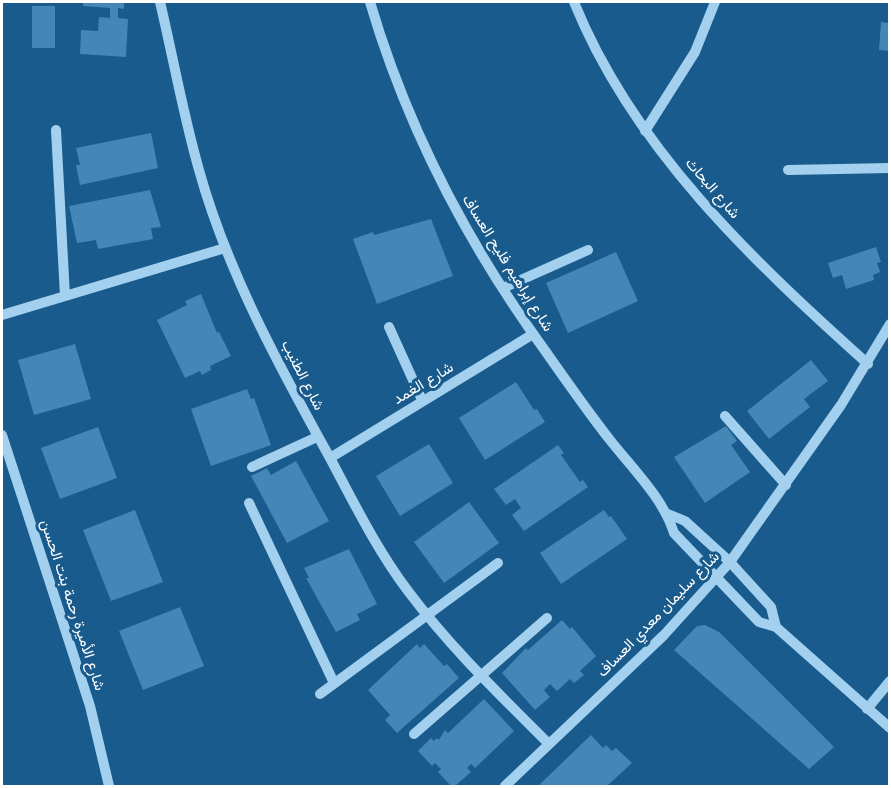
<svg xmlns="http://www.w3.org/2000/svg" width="891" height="788" viewBox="0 0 891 788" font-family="'Varela Round',Vazirmatn,sans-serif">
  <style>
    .building { fill: #4487b6 }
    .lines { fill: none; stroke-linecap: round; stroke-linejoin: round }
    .minor { stroke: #a2d0ee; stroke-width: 10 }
    .labels { text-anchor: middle; stroke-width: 6; stroke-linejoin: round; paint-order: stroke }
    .street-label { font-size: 15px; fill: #fff; stroke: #185b8c }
  </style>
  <rect width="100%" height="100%" fill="#185b8c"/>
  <!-- building -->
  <path class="building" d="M83,2H124V9L118,8V18L128,19L126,57L80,54L81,30L98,31L99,17L110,18V8L83,6Z
    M32,6H55V48H32Z
    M881,22L890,23V51L879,50Z
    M151,133L158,168L80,185L76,165H80L76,148Z
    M150,190L161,227L151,228L153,239L98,249L96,240L77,243L69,206Z
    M431,219L453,276L377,304L353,239L373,232L374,235Z
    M876,247L881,262L877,263L880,272L873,275L874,280L846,289L842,275L833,278L828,263Z
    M616,252L638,301L568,333L546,283Z
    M201,294L217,333L219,332L231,356L210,366L211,370L202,375L200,371L185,378L157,320L187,305L185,301Z
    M75,344L91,399L34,415L18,360Z
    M811,360L828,381L804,399L810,407L769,439L747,411Z
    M516,382L534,410L537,409L545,422L485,460L459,418Z
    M247,389L251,399L254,398L271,445L211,466L191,409Z
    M726,426L737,441L731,445L750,472L705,503L674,457Z
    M98,427L117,478L60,499L41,448Z
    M429,444L453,483L400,516L376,476Z
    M558,445L564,453L561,455L580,482L583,480L588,487L524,531L512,515L521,508L515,499L506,505L494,489Z
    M296,461L329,521L287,543L251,476L267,468L271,475Z
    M469,502L499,543L444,583L414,542Z
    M135,510L163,582L111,601L83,530Z
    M604,510L609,517L611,516L627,539L561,584L540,553Z
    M349,549L377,604L357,614L360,620L336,632L306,578H309L304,568Z
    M180,607L204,666L143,690L119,631Z
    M562,620L570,629L572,627L596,656L580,671L584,675L574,683L570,679L557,691L550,684L544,690L550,697L535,710L502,673L526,648L528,650Z
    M705,625L719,632L834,747L809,769L674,650L697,626Z
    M417,644L420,648L424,644L444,666L447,664L459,678L397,733L385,720L390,715L368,690Z
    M484,699L514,731L475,768L471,764L467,768L471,772L455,786H451L438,772L441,769L435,763L432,766L418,751L431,738L434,741L437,738L439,740L445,730L448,733Z
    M591,735L603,748L606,745L612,751L616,748L632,763L607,786H538Z"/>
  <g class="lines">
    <!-- minor -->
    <path class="minor" d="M160,2C173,57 183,114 199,170C227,271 279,366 330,458C354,503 377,550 408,591C450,647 500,695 549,744
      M370,2C407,128 469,246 546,352C567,382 588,412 610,440C633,469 663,498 674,533L759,622L776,627L890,728
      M574,2C633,148 752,260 868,364
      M56,130L65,296
      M645,131L695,52L715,2
      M788,170L890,168
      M503,288L588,250
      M2,315L225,248
      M389,327L422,400
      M725,416L786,485
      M2,435L90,706L109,786
      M330,458L533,334
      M252,467L317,437
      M249,503L334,683
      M668,514L685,521L730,562L771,607L776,627
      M320,694L498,563
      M867,709L890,681
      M414,734L547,618
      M505,786L664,635L730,562L841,405L890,324"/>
  </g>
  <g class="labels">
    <!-- street labels -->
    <g class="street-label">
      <text transform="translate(713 188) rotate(49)" y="5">شارع البحاث</text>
      <text transform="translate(508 263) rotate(58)" y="5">شارع إبراهيم فليح العساف</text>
      <text transform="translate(303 375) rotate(63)" y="5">شارع الطنيب</text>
      <text transform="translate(423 383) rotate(-31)" y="5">شارع الغمد</text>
      <text transform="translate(73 605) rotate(72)" y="5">شارع الأميرة رحمة بنت الحسن</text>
      <text transform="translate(658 614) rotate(-46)" y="5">شارع سليمان معدي العساف</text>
    </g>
  </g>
  <!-- border -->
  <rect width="891" height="788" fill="none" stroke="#ffffff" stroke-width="6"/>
</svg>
